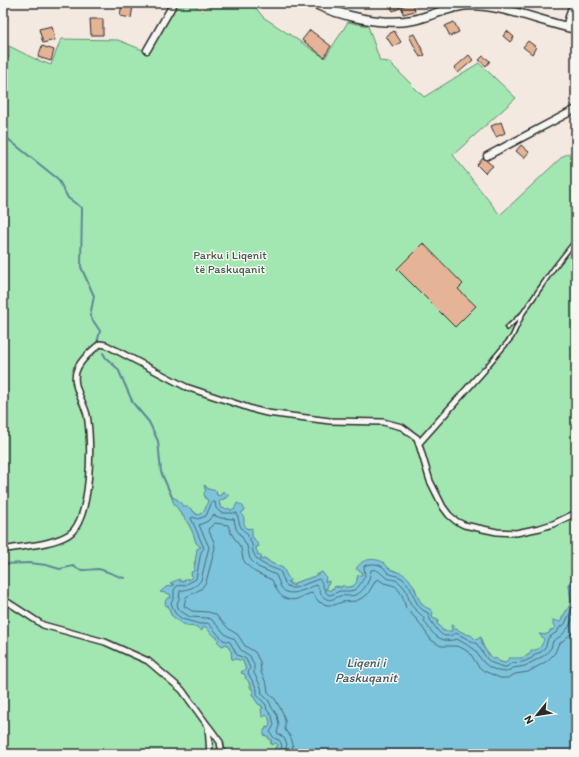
<svg xmlns="http://www.w3.org/2000/svg" width="579" height="757" viewBox="0 0 579 757" font-family="Itim,sans-serif">
  <style>
    .green { fill: #a2e7b2; stroke: #66896e }
    .water { fill: #7cc4dc; stroke: #5c8795 }
    .lines { fill: none; stroke-linecap: round; stroke-linejoin: round }
    .shore { stroke: #4b6872; stroke-width: 1 }
    .stream { stroke: #5c8795; stroke-width: 2 }
    .building { fill: #e5b497; stroke: #2b2b2b }
    .service-casing { stroke: #2b2b2b; stroke-width: 6 }
    .pedestrian-casing { stroke: #2b2b2b; stroke-width: 8 }
    .minor-casing { stroke: #2b2b2b; stroke-width: 9 }
    .tertiary-casing { stroke: #2b2b2b; stroke-width: 11 }
    .service { stroke: #f6f6f2; stroke-width: 3 }
    .pedestrian { stroke: #f6f6f2; stroke-width: 5 }
    .minor { stroke: #f6f6f2; stroke-width: 6 }
    .tertiary { stroke: #f6f6f2; stroke-width: 8 }
    .labels { text-anchor: middle; stroke-width: 3; stroke-linejoin: round; paint-order: stroke }
    .park-label { font-size: 12px; fill: #495a4d; stroke: #f6f6f2 }
    .water-label { font-size: 13px; font-style: italic; fill: #435960; stroke: #f6f6f2 }
  </style>
  <rect width="100%" height="100%" fill="#f3e9e0"/>
  <filter id="ink" filterUnits="userSpaceOnUse"><feTurbulence type="fractalNoise" baseFrequency=".025" numOctaves="2"/><feDisplacementMap in="SourceGraphic" scale="8" xChannelSelector="R" yChannelSelector="G"/><feConvolveMatrix kernelMatrix="1 2 1 2 8 2 1 2 1" color-interpolation-filters="sRGB"/></filter>
  <g filter="url(#ink)">
    <!-- green -->
    <path class="green" d="M178,3H193L202,12L210,3H252L263,17L325,58L348,22L368,26L380,61L389,62L424,97L479,63L516,98L453,155L500,215L563,156L576,150V589L573,588L571,580L569,584L571,603L562,618L561,622L554,629L550,630V633L544,635L540,634L544,639L543,644L539,649L535,650L530,654L522,658L513,659L505,663C492,660 482,650 481,637L476,640L456,629L455,630L454,628L450,632L442,631L437,624L438,620L434,619L419,600L415,588L396,571L390,569L384,563L378,561L360,570L362,572V576L357,577C359,589 345,588 337,586L336,589V586L334,589L332,588L330,591L328,589L326,592L327,584L329,583L328,581L325,583V578L322,572L313,577L294,583L295,584L294,586L293,584H289L290,583H287V576L283,568L271,563L265,558L263,560L260,559V556L257,554L258,552L256,550V547L259,546L252,536L251,529L246,528L243,524L241,513L245,510L231,511L221,508L219,502L221,500L226,498L223,492L221,495L218,496L216,492L208,489L204,486C208,497 211,511 198,515L190,508L183,506L178,500L172,497C172,502 174,502 176,505C178,508 179,511 181,514C188,523 194,532 196,543L201,547L197,549L196,560L194,562L195,568L191,575L193,577L188,580L180,582L179,580L171,583L176,584L166,587L161,592L170,593L171,598L166,604L169,608L171,615L188,626L197,627L202,630L203,626L206,627L210,632L219,639L220,644L222,646L226,644C232,651 231,650 232,659H236L243,661L246,670L241,672L246,676L245,678L248,680L251,689L253,690L254,693L252,694L256,701L262,707L265,715H266L269,718L270,724L268,728L266,727L264,735L269,737L271,744L276,743L278,745L275,750L276,754H3V53L9,58V46L35,59L51,65L61,39L118,40L148,52Z"/>
    <!-- water -->
    <path class="water" d="M204,485L206,486L208,489L217,491L216,494L218,496L221,495L223,491L229,496L221,500L219,502L221,508L227,509L229,508L231,511L232,509L234,510L237,503L242,505L245,510L241,513L244,518V524L247,529L252,528V536L259,546L256,547V550L258,552L257,554L261,556L262,558L260,559L263,560L264,558L271,563L283,568L287,576L290,579V581L287,582L290,583L289,584L294,586L295,584L294,583L313,577L322,572L326,577L325,582L329,581V583L327,584L328,587L326,588V591L328,589L330,591L333,588L334,589V587L336,586L337,588V586L341,588L343,585L345,587C355,588 357,583 358,575H362V572L356,569C361,559 373,557 383,562C386,564 387,567 390,569C395,573 403,571 409,579C417,588 417,606 430,609L433,612L432,617L434,619H436L439,621H438L437,624L440,626V627L442,629V631L444,630L445,632L446,631H452L451,625L454,626L455,630L456,629L466,634L471,635L476,640L481,637C481,646 487,654 494,660L496,658L500,662L505,663L509,658H522L530,654L531,650C539,651 542,646 544,639L539,634L544,635L549,633L550,631L554,629L556,627L553,625V620L561,622C562,615 570,609 571,602C571,594 567,587 571,579L573,588L576,589V754H276L275,747H277L278,745L276,743L272,745L271,739H268L269,737L264,735V730L266,729V727L268,728L270,724L269,718L266,715L264,717L262,716L261,709L263,708L261,705L258,704L252,694L253,692C253,688 249,681 245,678L246,676L243,673L242,674L241,672L246,669L243,661L236,659H232L231,654L232,652L229,649V647H228L226,644L222,646L217,641L219,639L215,636H213L206,627H203L202,631L197,627L188,626L181,623L171,615L168,605L166,606L165,602L167,598H171L170,594L160,592L166,587L175,585L170,583L180,579V582L184,581L187,578L188,580L192,577L191,572L194,571L197,549L201,547L196,543C194,535 190,525 185,518C181,512 172,504 172,497L178,500L183,506L190,508L197,515C206,513 205,508 208,501L206,498L205,499L204,493L206,490Z"/>
    <g class="lines">
      <!-- shore -->
      <path class="shore" d="M279,754L282,747L281,743L279,740L274,738L270,732L274,725L272,716L267,710L266,705L257,695V689L248,673L250,668L246,659L237,655L230,642L223,640L208,623L200,624L182,619L175,613L171,603L174,598V590L177,586L185,585L196,579L201,552L204,548L191,518L193,517L198,519L206,516L212,502H215L216,508L221,513H237C239,521 239,529 247,533C248,538 251,540 252,545C253,548 252,551 254,554C257,564 271,567 280,571L286,585L291,588H295L319,579C324,583 322,591 329,595C333,595 336,592 340,591C344,591 347,591 350,591C359,590 361,582 365,576L364,566C370,563 379,563 384,568C385,569 387,572 388,573C394,576 400,575 405,581C415,591 413,607 428,613C429,618 430,620 433,624C440,634 443,640 456,633L477,644L487,659L492,663L504,667H507L511,663L523,662L532,658L535,654L541,652L546,646L548,638L557,632L560,627L565,624L574,604V594L576,593
        M284,754L287,744L284,738L277,733L279,725L277,715L272,708L269,701L262,694L261,687L254,673V665L250,656L241,650L234,639L226,635L211,619L207,618L190,617L179,610L177,604L179,599L180,591C188,589 196,588 201,580L209,547L199,525L208,521L213,515L221,518L234,519L236,529L242,537L247,546L250,559L258,567L276,575C278,579 279,583 281,587C289,600 306,588 317,585C320,589 319,595 325,598C330,602 334,598 340,596C345,595 350,597 355,595C365,592 370,579 371,570C379,568 380,574 387,578C392,580 397,579 401,584C408,590 407,598 412,606C415,610 420,613 423,617C424,618 424,621 425,622C433,635 441,644 457,639L474,649L483,662L489,667L498,671L506,672L513,668L525,666L545,655L551,648L553,641L561,636L569,627L576,611
        M291,754C295,744 292,737 285,730V721L283,713L275,699L268,692L267,685L261,672L260,662L255,652L245,646L238,635L229,629L215,614L208,612L192,611L184,606L186,597L201,589L206,582L215,548L214,542L208,529L215,523L228,525L231,533L241,548L243,559L246,564L255,572L272,580C277,590 281,603 297,599C302,597 307,594 312,593L319,602L327,605H334L342,602L356,601L367,595L376,580L378,579L384,583L395,586L398,589L402,595L406,608L418,621L431,640L441,646H456L462,648L470,653L478,666L484,671L500,678H508L515,674L528,672L547,661L555,653L558,645L573,632L576,625"/>
      <!-- stream -->
      <path class="stream" d="M3,135L58,179L68,198L82,208L81,267L94,296L90,316L100,331L97,343
        M103,353L106,358L118,369L133,403L149,422L158,441L161,472L172,497
        M3,564L30,563L46,565L60,569L73,566C82,573 88,569 98,569C105,570 116,576 124,578"/>
    </g>
    <!-- building -->
    <path class="building" d="M394,3H399L400,8L393,11L390,5Z
      M411,3H413L415,11L403,14L402,6Z
      M122,4L133,6L131,18L120,16Z
      M90,19H103V35H91Z
      M454,22L459,32L450,36L445,26Z
      M52,26L55,40L43,43L39,29Z
      M310,30L331,46L324,57L302,40Z
      M394,31L401,42L393,47L386,36Z
      M507,31L514,37L510,42L503,36Z
      M414,34L425,55L420,57L409,36Z
      M528,41L536,47L532,54L523,47Z
      M42,46L54,50L51,61L38,57Z
      M469,55L473,60L458,73L454,68Z
      M483,56L490,61L486,66L479,60Z
      M501,122L505,133L496,137L491,126Z
      M521,145L529,152L524,158L516,151Z
      M483,158L493,166L485,173L477,165Z
      M423,243L463,284L458,289L476,306L455,327L397,269Z"/>
    <g class="lines">
      <defs>
        <path id="service" d="M507,328L522,314
          M484,370L512,337L523,313L554,268L576,240"/>
        <path id="pedestrian" d="M419,443L484,370
          M3,550C23,546 51,545 68,535C92,521 92,441 87,415C84,402 72,386 76,372C79,361 91,351 100,344L106,345L186,387L255,410L267,413L330,421L383,422L402,427L417,438L430,481L443,507L449,515L456,521L464,525L497,532L516,533L540,528L553,524L576,513
          M3,599L43,625L105,642L148,661L182,690L208,726L210,754
          M209,727L220,742L222,754"/>
        <path id="minor" d="M566,27L573,3
          M147,50L174,3
          M487,156L576,109"/>
        <path id="tertiary" d="M313,3C341,16 382,26 413,20C432,16 450,6 469,5C505,5 541,22 576,29"/>
      </defs>
      <!-- service casing -->
      <use href="#service" class="service-casing"/>
      <!-- pedestrian casing -->
      <use href="#pedestrian" class="pedestrian-casing"/>
      <!-- minor casing -->
      <use href="#minor" class="minor-casing"/>
      <!-- tertiary casing -->
      <use href="#tertiary" class="tertiary-casing"/>
      <!-- service -->
      <use href="#service" class="service"/>
      <!-- pedestrian -->
      <use href="#pedestrian" class="pedestrian"/>
      <!-- minor -->
      <use href="#minor" class="minor"/>
      <!-- tertiary -->
      <use href="#tertiary" class="tertiary"/>
    </g>
  </g>
  <g class="labels">
    <!-- park labels -->
    <g class="park-label">
      <text x="230" y="259">Parku i Liqenit<tspan x="230" dy="14">të Paskuqanit</tspan></text>
    </g>
    <!-- water labels -->
    <g class="water-label">
      <text x="366" y="667">Liqeni i<tspan x="366" dy="15">Paskuqanit</tspan></text>
    </g>
  </g>
  <!-- margin -->
  <rect width="579" height="757" fill="none" stroke="#f6f6f2" stroke-width="16"/>
  <rect x="8" y="8" width="563" height="741" fill="none" stroke="#2b2b2b" stroke-width="1.5" filter="url(#ink)"/>
  <!-- north arrow -->
  <g transform="translate(537 715) rotate(240)" stroke="#f6f6f2" stroke-width="3" paint-order="stroke">
  <path d="M0-3L7 15L0 10L-7 15Z" fill="#2b2b2b"/>
  <text y="-6" font-size="11" font-weight="bold" text-anchor="middle" fill="#2b2b2b">N</text>
  </g>
</svg>
